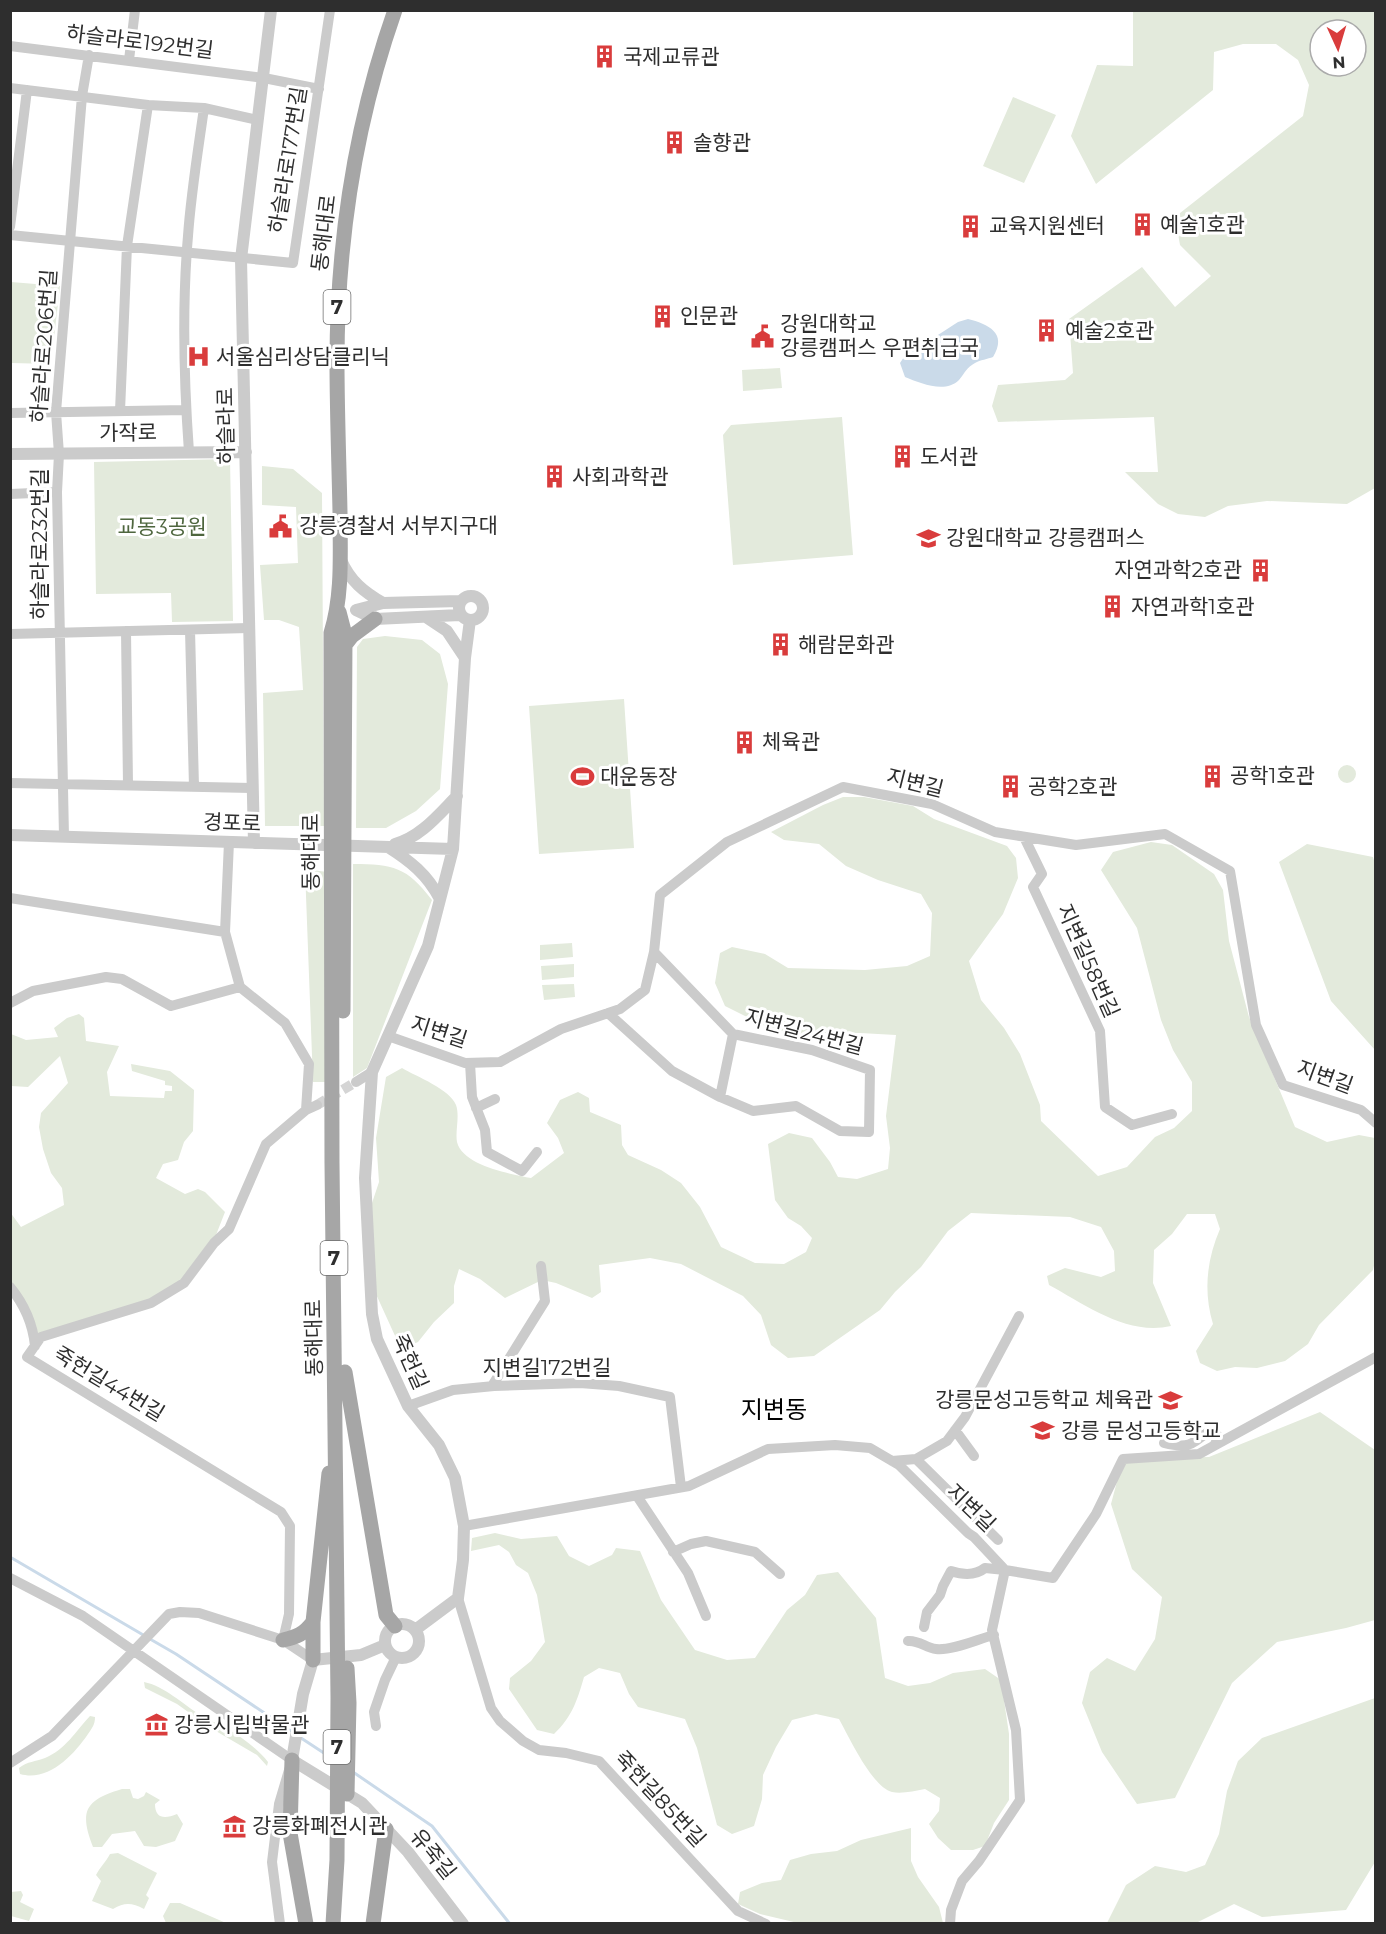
<svg xmlns="http://www.w3.org/2000/svg" width="1386" height="1934" viewBox="0 0 1386 1934" font-family="Montserrat,'Noto Sans KR',sans-serif">
  <style>
    .green { fill: #e3eadc; fill-rule: evenodd }
    .water { fill: #cadae9 }
    .lines { fill: none; stroke-linecap: round; stroke-linejoin: round }
    .stream { stroke: #cadae9; stroke-width: 3 }
    .minor-tunnel { stroke: #d5d5d5; stroke-width: 10; stroke-dasharray: 10 5; stroke-linecap: butt }
    .minor { stroke: #cbcbcb; stroke-width: 10 }
    .tertiary { stroke: #cbcbcb; stroke-width: 12 }
    .primary { stroke: #a6a6a6; stroke-width: 15 }
    .labels { text-anchor: middle; stroke-width: 6; stroke-linejoin: round; paint-order: stroke }
    .shield { fill: #fff; stroke: #6d6d6d; stroke-width: 1.5 }
    .shield-label { font-size: 20px; font-weight: bold; fill: #2e2e2e }
    .street-label { font-size: 21px; fill: #2e2e2e; stroke: #fff }
    .poi-label { font-size: 21px; fill: #2e2e2e; stroke: #fff; text-anchor: start }
    .park-label { font-size: 21px; fill: #4e663e; stroke: #fff }
    .quarter-label { font-size: 24px; fill: #000; stroke: #fff }
  </style>
  <rect width="100%" height="100%" fill="#fff"/>
  <!-- green -->
  <path class="green" d="M1133,11H1375V488L1347,504L1267,501L1228,506L1205,517L1178,514L1158,504L1125,472H1158L1154,417L998,422L992,406L998,385L1065,380L1073,373L1069,319L1142,267L1175,307L1211,276L1180,245L1175,217L1303,116L1309,85L1298,60L1276,44H1243L1214,52L1213,90L1096,184L1071,136L1097,65L1133,66ZM1320,30H1356V66H1320Z
    M1013,97L1056,115L1024,183L983,166Z
    M11,282L60,286L51,364L11,363Z
    M780,368L782,388L743,391L742,370Z
    M842,417L853,555L733,565L723,435L731,425Z
    M230,459L233,621L172,622L171,593L96,594L94,462Z
    M262,466L293,469L322,493L324,826H265L263,693L303,690L299,627L279,620H264L260,565L298,563L296,507L262,505Z
    M385,636L422,640L440,654L448,684L440,789L416,811L386,828H356L357,647L363,639Z
    M624,699L634,848L539,854L529,706Z
    M1338 774a9 9 0 1 1 18 0a9 9 0 1 1-18 0Z
    M843,797H864L913,806L934,819L1007,846L1016,858L1018,878L1003,914L969,961L981,1000L1004,1028L1020,1054L1040,1105L1041,1121L1098,1176L1127,1167L1155,1137L1174,1128L1192,1111V1082L1173,1050L1161,1020L1137,928L1101,870L1113,852L1151,842L1172,845L1214,874L1223,890L1229,941L1249,1017L1295,1127L1327,1142L1359,1135L1375,1138L1376,1257L1373,1270L1319,1325L1308,1344L1285,1361L1257,1368L1235,1367L1217,1371L1200,1363L1196,1351L1213,1324C1203,1291 1207,1259 1220,1229L1215,1214H1187L1172,1234L1154,1250L1153,1283L1171,1326C1127,1336 1086,1305 1049,1285L1047,1276L1065,1268L1101,1277L1115,1271L1114,1251L1101,1227L1070,1217L971,1213L948,1231L921,1267L895,1292L880,1310L814,1356L788,1358L771,1345L761,1315L743,1296L681,1264L650,1258L599,1265L601,1292L592,1298L556,1283L542,1280L505,1298L480,1279L459,1269L454,1286V1303L434,1322L418,1342L404,1348L396,1338L375,1292L371,1206L379,1182L376,1138L386,1077L402,1068C417,1077 450,1089 456,1105C460,1116 455,1131 457,1142C463,1166 511,1174 531,1178L564,1153L558,1138L547,1123L560,1100L578,1092L589,1098L590,1112L621,1125L622,1145L628,1155L661,1170L681,1183L700,1207L721,1247L755,1263L784,1264L806,1252L812,1238L801,1226L788,1218L775,1200L768,1144L789,1133L812,1138L830,1162L838,1177L857,1179L888,1169L890,1148L886,1116L896,1035L860,1033H822L798,1036L763,1025L725,1006L715,983L720,953L732,947L765,954L788,968L865,970L907,966L930,956L932,913L921,894L878,880L846,866L819,844L784,840L771,832L823,805Z
    M1307,844L1373,857L1375,864V1050L1331,1001L1279,862Z
    M353,864C393,864 407,867 432,900L367,1068L353,1077Z
    M305,869L327,872L330,1082H313Z
    M572,943L573,957L540,960V945Z
    M574,964V977L542,980L541,966Z
    M574,984L575,997L544,1000L542,985Z
    M79,1014L84,1018L86,1041L119,1046L107,1072L110,1096L164,1098L165,1091H172V1086L165,1085V1081L132,1071L131,1064L170,1071L194,1090L193,1131L184,1142L178,1160L163,1164L156,1178L185,1194L198,1189L205,1192L225,1212L216,1235L182,1282L149,1301L38,1335L11,1284L10,1212L21,1227L64,1205L62,1188L51,1173L43,1149L39,1127L41,1113L68,1083L60,1056L28,1087L11,1086V1034L26,1040L58,1037L54,1028L67,1018Z
    M1320,1412L1375,1450V1620L1346,1628L1277,1642L1232,1683L1175,1798L1137,1804L1102,1752L1082,1703L1090,1672L1107,1658L1135,1671L1155,1639L1162,1597L1132,1569L1111,1504L1123,1459L1209,1457Z
    M495,1533L521,1539L557,1536L569,1556L589,1566L612,1555L616,1548L640,1551L661,1600L695,1650L727,1660L755,1658L787,1610L805,1595L817,1575L838,1572L876,1618L885,1678L908,1686L930,1683L953,1673L985,1669L1001,1680L1009,1734V1800L994,1823L985,1846L973,1850H951L938,1838L929,1824L939,1811L940,1798L925,1789C914,1791 902,1794 892,1792C872,1787 849,1737 839,1719L816,1714L792,1720L776,1747L763,1775L762,1799L754,1826L732,1834L717,1825L697,1748L685,1719L638,1707L629,1694L620,1673L599,1668L584,1677C577,1701 572,1717 554,1734L537,1730L509,1689L510,1678L531,1661L545,1642L537,1595L528,1573L516,1565L509,1552L499,1545L471,1551L472,1538Z
    M144,1682C164,1686 183,1704 200,1715C208,1720 217,1723 225,1727C241,1737 257,1748 268,1762L267,1766L257,1755L209,1727L177,1704L145,1688Z
    M1375,1698V1862L1346,1910L1262,1917L1234,1904L1196,1923H1107L1126,1885L1155,1866L1186,1872L1205,1865L1219,1834L1227,1791L1238,1761L1262,1738Z
    M90,1716L95,1717C95,1725 92,1728 88,1734C73,1756 48,1782 20,1774L19,1768C28,1761 35,1762 45,1758C66,1749 75,1732 90,1716Z
    M122,1789H130L133,1798L138,1799L144,1796L146,1792L160,1800L155,1804C155,1819 165,1819 177,1814L183,1824L175,1841L156,1847L144,1846L135,1831L112,1834L102,1847H93C79,1811 85,1800 122,1789Z
    M911,1828V1861L918,1877L939,1907L943,1923H798L760,1914L738,1904L740,1892L762,1883L781,1880L790,1860L811,1854L837,1851L861,1840Z
    M118,1853L157,1873L146,1895L149,1898L144,1909C132,1903 125,1902 113,1909L92,1901L101,1881L96,1875C100,1867 106,1862 110,1854Z
    M21,1891L23,1895L20,1902L34,1909L29,1921L11,1916V1892Z
    M170,1903H180L226,1923H166L163,1916Z"/>
  <!-- water -->
  <path class="water" d="M968,319C988,324 1008,333 993,357C988,359 980,360 975,363C967,367 964,374 959,380C945,394 920,383 905,377L900,363L904,357L958,322Z"/>
  <g class="lines">
    <!-- stream -->
    <path class="stream" d="M10,1557L145,1636
      M150,1639L176,1654L293,1732
      M298,1736L333,1759
      M353,1772L432,1826L510,1924"/>
    <!-- minor-tunnel -->
    <path class="minor-tunnel" d="M317,1105L356,1082"/>
    <!-- minor -->
    <path class="minor" d="M10,46L264,78L319,89
      M129,60L135,10
      M10,88L148,105L204,108L258,120
      M10,227L27,90
      M10,235L293,263L330,10
      M120,411L127,246L148,105
      M10,413L186,410
      M189,452C184,383 182,305 188,236C191,193 198,151 204,108
      M10,494L57,492
      M190,630L194,787
      M126,631L128,785
      M10,634L249,628
      M10,783L252,788
      M64,837L57,492L59,454L56,412L82,96L89,55
      M1024,837L1042,874L1033,887L1100,1031L1105,1107L1132,1125L1172,1114
      M229,842L225,932L240,987L285,1023L309,1064L306,1110
      M10,898L225,932
      M10,1003L33,991L106,977L122,979L171,1006L240,987
      M608,1013L672,1071L720,1097L753,1111L796,1106L840,1131L869,1132L870,1070L812,1050L733,1034L654,952
      M388,1036L465,1063L500,1062L561,1029L620,1009L645,990L654,952L660,895L727,842L843,787L932,804L995,832L1076,845L1165,834L1230,871L1256,1025L1283,1085L1361,1110L1376,1123
      M470,1063L472,1097L485,1130L487,1152L522,1171L537,1152
      M356,1082L372,1072
      M720,1097L733,1034
      M476,1108L495,1099
      M10,1287C24,1304 33,1325 35,1346
      M492,1386L545,1301L541,1266
      M408,1406L453,1390L494,1386L580,1383L619,1386L670,1397L681,1487
      M955,1430L974,1456
      M1164,1443C1188,1449 1192,1445 1210,1430L1217,1435V1440L1214,1446
      M916,1459L998,1540
      M892,1461L916,1459L947,1441L965,1417L1019,1316
      M637,1496L688,1573L706,1616
      M464,1526L689,1486L768,1449L835,1445L870,1448L899,1465L968,1533L974,1537L1005,1570L1053,1578L1096,1514L1123,1459L1199,1454L1376,1357
      M673,1552L691,1544L706,1541L755,1552L780,1574
      M10,1578L83,1616L292,1760L279,1804L272,1862L280,1924
      M458,1598L491,1708L500,1721L523,1741L539,1750L566,1753L599,1761L738,1911L766,1924
      M924,1627L927,1612L940,1595L943,1586L951,1571C963,1575 975,1576 985,1568L1005,1570L992,1630L1016,1730L1020,1800L979,1861L962,1881L951,1910L950,1924
      M283,1640L289,1614L290,1526L281,1512L27,1357L41,1337L151,1303L184,1283L214,1243L229,1229L266,1144L306,1110L317,1105
      M908,1641C919,1640 926,1648 936,1649C952,1651 978,1639 994,1635
      M376,1726L374,1712L385,1680L396,1657
      M10,1763L52,1736L169,1614L180,1612L199,1613L283,1640L313,1660"/>
    <!-- tertiary -->
    <path class="tertiary" d="M10,454L246,452
      M341,560C350,581 364,592 383,603
      M459 608a12 12 0 1 1 24 0a12 12 0 1 1-24 0Z
      M460,615L375,619L356,610L383,603L460,601
      M426,617L447,631L465,658
      M10,835L453,849
      M254,843L241,259L271,10
      M395,844C421,837 439,814 457,796
      M388,847C410,861 427,874 440,899
      M385 1641a17 17 0 1 1 34 0a17 17 0 1 1-34 0Z
      M415,1630L458,1598L463,1560L464,1526L455,1478L439,1445L408,1406L377,1339L372,1314L365,1178L372,1072L428,946L453,849L465,658L470,620
      M385,1645L361,1655L313,1660L303,1694L292,1760L362,1803L408,1852L463,1924"/>
    <!-- primary -->
    <path class="primary" d="M339,612L345,635L343,1011
      M345,645L352,636L375,619
      M345,1372L386,1615L395,1626
      M283,1640C297,1637 304,1634 313,1622
      M313,1660V1622L329,1473
      M292,1760L290,1833L306,1924
      M347,1794L349,1703L347,1668
      M333,1924L337,1860L338,1698L332,1163L331,633C343,594 340,553 340,512C339,462 337,412 337,362C337,243 355,124 395,10
      M373,1924L386,1829"/>
  </g>
  <!-- icons -->
  <defs>
    <symbol id="building-bare" viewBox="-9 -9 18 18"><path d="M-4-6H4V6H1V3H-1V6H-4ZM-2.5-4.3h1.7v1.8h-1.7ZM.8-4.3h1.7v1.8H.8ZM-2.5-1h1.7V.8h-1.7ZM.8-1h1.7V.8H.8Z" fill="#d93c3c" stroke="#fff" stroke-width="2.5" paint-order="stroke"/></symbol>
    <symbol id="civic-bare" viewBox="-9 -9 18 18"><path d="M-.6-6.5H3V-4.5H.6V-3L4-1V1h2V6H-6V1h2V-1L-.6-3ZM-1.2 2.5V6h2.4V2.5Z" fill="#d93c3c" stroke="#fff" stroke-width="2.5" paint-order="stroke"/></symbol>
    <symbol id="hospital-bare" viewBox="-9 -9 18 18"><path d="M-5-5h3v3.5h4V-5h3V5h-3V1.5h-4V5h-3Z" fill="#d93c3c" stroke="#fff" stroke-width="2.5" paint-order="stroke"/></symbol>
    <symbol id="university-bare" viewBox="-9 -9 18 18"><path d="M0-5L7-2L0 1L-7-2ZM-4 1L0 2.5L4 1V4Q0 6-4 4Z" fill="#d93c3c" stroke="#fff" stroke-width="2.5" paint-order="stroke"/></symbol>
    <symbol id="stadium-bare" viewBox="-9 -9 18 18"><path d="M0-5a6.5 5 0 1 0 0 10a6.5 5 0 1 0 0-10ZM-3.5-1.8h7v3.6h-7Z" fill="#d93c3c" stroke="#fff" stroke-width="2.5" paint-order="stroke"/></symbol>
    <symbol id="school-bare" viewBox="-9 -9 18 18"><path d="M0-5L7-2L0 1L-7-2ZM-4 1L0 2.5L4 1V4Q0 6-4 4Z" fill="#d93c3c" stroke="#fff" stroke-width="2.5" paint-order="stroke"/></symbol>
    <symbol id="museum-bare" viewBox="-9 -9 18 18"><path d="M0-6L6-3V-2H-6V-3ZM-5-1h2V3h-2ZM-1-1h2V3h-2ZM3-1h2V3H3ZM-6 4H6V6H-6Z" fill="#d93c3c" stroke="#fff" stroke-width="2.5" paint-order="stroke"/></symbol>
  </defs>
  <g fill-rule="evenodd">
    <use href="#building-bare" x="588" y="40" width="33" height="33"/>
    <use href="#building-bare" x="658" y="126" width="33" height="33"/>
    <use href="#building-bare" x="1126" y="208" width="33" height="33"/>
    <use href="#building-bare" x="954" y="210" width="33" height="33"/>
    <use href="#building-bare" x="646" y="300" width="33" height="33"/>
    <use href="#building-bare" x="1030" y="314" width="33" height="33"/>
    <use href="#civic-bare" x="746" y="320" width="33" height="33"/>
    <use href="#hospital-bare" x="182" y="340" width="33" height="33"/>
    <use href="#building-bare" x="886" y="440" width="33" height="33"/>
    <use href="#building-bare" x="538" y="460" width="33" height="33"/>
    <use href="#civic-bare" x="264" y="510" width="33" height="33"/>
    <use href="#university-bare" x="912" y="522" width="33" height="33"/>
    <use href="#building-bare" x="1244" y="554" width="33" height="33"/>
    <use href="#building-bare" x="1096" y="590" width="33" height="33"/>
    <use href="#building-bare" x="764" y="628" width="33" height="33"/>
    <use href="#building-bare" x="728" y="726" width="33" height="33"/>
    <use href="#building-bare" x="1196" y="760" width="33" height="33"/>
    <use href="#stadium-bare" x="566" y="760" width="33" height="33"/>
    <use href="#building-bare" x="994" y="770" width="33" height="33"/>
    <use href="#school-bare" x="1154" y="1384" width="33" height="33"/>
    <use href="#school-bare" x="1026" y="1414" width="33" height="33"/>
    <use href="#museum-bare" x="140" y="1708" width="33" height="33"/>
    <use href="#museum-bare" x="218" y="1810" width="33" height="33"/>
  </g>
  <g class="labels">
    <!-- shield labels -->
    <g class="shield">
      <rect x="323.5" y="290" width="27" height="34" rx="4.5"/>
      <rect x="320.5" y="1241" width="27" height="34" rx="4.5"/>
      <rect x="323.5" y="1730" width="27" height="34" rx="4.5"/>
    </g>
    <g class="shield-label">
      <text x="337" y="314">7</text>
      <text x="334" y="1265">7</text>
      <text x="337" y="1754">7</text>
    </g>
    <!-- street labels -->
    <g class="street-label">
      <text transform="translate(140 42) rotate(7)" y="7">하슬라로192번길</text>
      <text transform="translate(288 160) rotate(-81)" y="7">하슬라로177번길</text>
      <text transform="translate(324 233) rotate(-83)" y="7">동해대로</text>
      <text transform="translate(44 346) rotate(-86)" y="7">하슬라로206번길</text>
      <text transform="translate(226 426) rotate(-91)" y="7">하슬라로</text>
      <text transform="translate(128 433) rotate(-1)" y="7">가작로</text>
      <text transform="translate(40 544) rotate(-90)" y="7">하슬라로232번길</text>
      <text transform="translate(915 783) rotate(14)" y="7">지변길</text>
      <text transform="translate(232 823) rotate(2)" y="7">경포로</text>
      <text transform="translate(311 852) rotate(-90)" y="7">동해대로</text>
      <text transform="translate(1088 961) rotate(66)" y="7">지변길58번길</text>
      <text transform="translate(439 1032) rotate(18)" y="7">지변길</text>
      <text transform="translate(804 1032) rotate(15)" y="7">지변길24번길</text>
      <text transform="translate(1325 1077) rotate(20)" y="7">지변길</text>
      <text transform="translate(314 1338) rotate(-91)" y="7">동해대로</text>
      <text transform="translate(410 1362) rotate(66)" y="7">죽헌길</text>
      <text x="547" y="1375">지변길172번길</text>
      <text transform="translate(109 1384) rotate(31)" y="7">죽헌길44번길</text>
      <text transform="translate(971 1508) rotate(44)" y="7">지변길</text>
      <text transform="translate(660 1799) rotate(47)" y="7">죽헌길85번길</text>
      <text transform="translate(433 1854) rotate(51)" y="7">유죽길</text>
    </g>
    <!-- poi labels -->
    <g class="poi-label">
      <text x="623" y="64">국제교류관</text>
      <text x="693" y="150">솔향관</text>
      <text x="1160" y="232">예술1호관</text>
      <text x="989" y="233">교육지원센터</text>
      <text x="680" y="323">인문관</text>
      <text x="780" y="331">강원대학교<tspan x="780" dy="24">강릉캠퍼스 우편취급국</tspan></text>
      <text x="1065" y="338">예술2호관</text>
      <text x="216" y="364">서울심리상담클리닉</text>
      <text x="920" y="464">도서관</text>
      <text x="572" y="484">사회과학관</text>
      <text x="299" y="533">강릉경찰서 서부지구대</text>
      <text x="946" y="545">강원대학교 강릉캠퍼스</text>
      <text x="1242" y="577" text-anchor="end">자연과학2호관</text>
      <text x="1131" y="614">자연과학1호관</text>
      <text x="798" y="652">해람문화관</text>
      <text x="762" y="749">체육관</text>
      <text x="1230" y="783">공학1호관</text>
      <text x="600" y="784">대운동장</text>
      <text x="1028" y="794">공학2호관</text>
      <text x="1153" y="1407" text-anchor="end">강릉문성고등학교 체육관</text>
      <text x="1061" y="1438">강릉 문성고등학교</text>
      <text x="174" y="1732">강릉시립박물관</text>
      <text x="252" y="1833">강릉화폐전시관</text>
    </g>
    <!-- park labels -->
    <g class="park-label">
      <text x="162" y="534">교동3공원</text>
    </g>
    <!-- quarter labels -->
    <g class="quarter-label">
      <text x="774" y="1418">지변동</text>
    </g>
  </g>
  <!-- border -->
  <rect width="1386" height="1934" fill="none" stroke="#2e2e2e" stroke-width="24"/>
  <!-- north arrow -->
  <g transform="translate(1338 48) rotate(176)"><circle r="28" fill="#ffffff" stroke="#ababab" stroke-width="1.5"/>
  <path d="M0-4.5L10 22L0 15L-10 22Z" fill="#d93c3c"/>
  <text y="-9" font-size="16" font-weight="bold" text-anchor="middle" fill="#2e2e2e">N</text>
  </g>
</svg>
